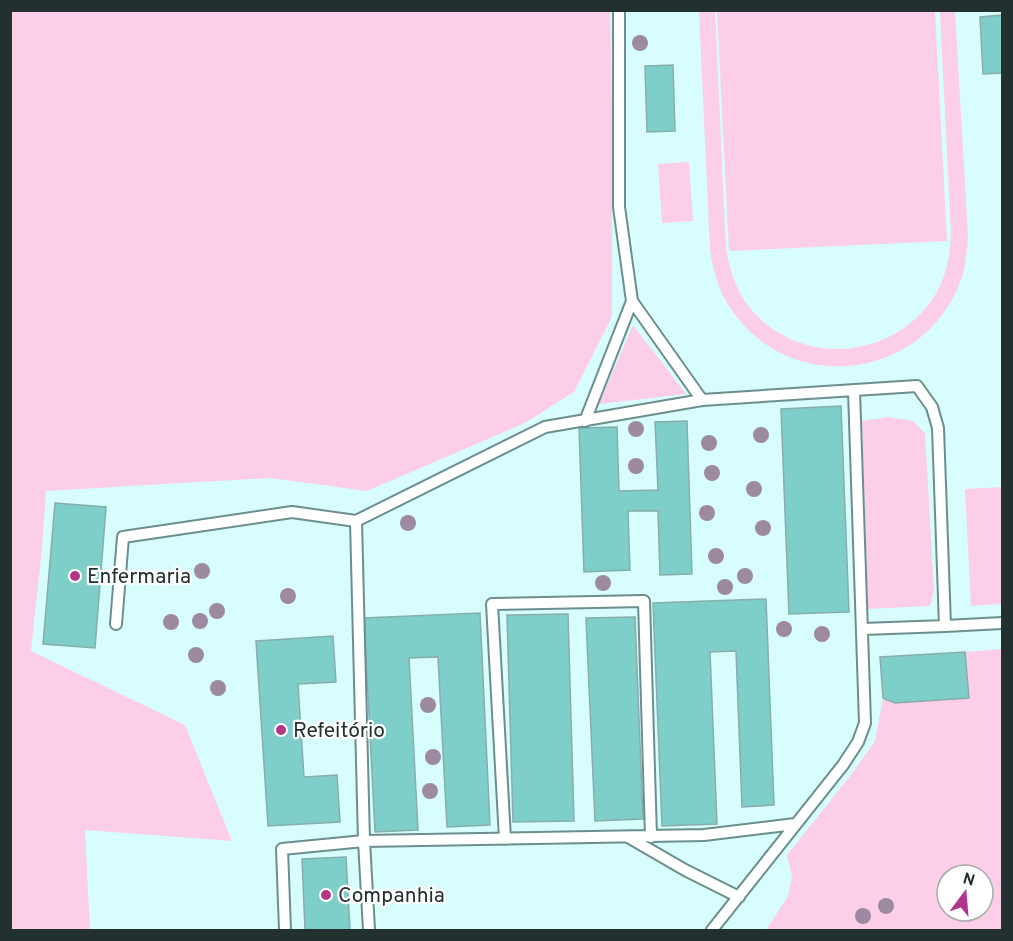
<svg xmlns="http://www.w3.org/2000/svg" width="1013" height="941" viewBox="0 0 1013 941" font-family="Overpass,sans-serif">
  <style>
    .green { fill: #fccee8; fill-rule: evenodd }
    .building { fill: #7ececa; stroke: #88adab; stroke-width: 1.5 }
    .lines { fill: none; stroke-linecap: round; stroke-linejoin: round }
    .service-casing { stroke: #6b8f8d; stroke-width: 14 }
    .service { stroke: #fff; stroke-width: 10 }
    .tree { fill: #9d89a0 }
    .poi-dot { fill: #b13689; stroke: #fff; stroke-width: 2 }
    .labels { text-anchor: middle; stroke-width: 4.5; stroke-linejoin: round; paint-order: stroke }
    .poi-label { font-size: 21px; fill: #223130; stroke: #fff; text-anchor: start }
  </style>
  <rect width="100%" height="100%" fill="#d7fefc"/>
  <!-- green -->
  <path class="green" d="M10,11H610L612,108V317L574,392L525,423L367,491L270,478L46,491L42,548L31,651L185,725L232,841L85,830L90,930H11Z
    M699,11H715L726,248C729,267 734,284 744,300C788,364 882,365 929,304C945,283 950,259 951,235L940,11H955L968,236C967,250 966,264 962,277C927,381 788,399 729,306C718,289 713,270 710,250Z
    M717,11H935L947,241L729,251Z
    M689,162L693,221L662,223L658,164Z
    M633,325L686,394L599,404Z
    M888,417L913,421L925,433L934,591L930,606L868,609L862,421Z
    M1002,487V604L971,606L965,489Z
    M1002,649V930H766L788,896L792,877L787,855L850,776L875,741L883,698L895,703L969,698L965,652ZM947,875H983V911H947Z"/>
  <!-- building -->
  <path class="building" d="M1002,15V73L983,74L980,17Z
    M673,65L675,131L647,132L645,66Z
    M841,406L849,612L789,614L781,409Z
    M687,421L692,574L660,575L658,511H628L630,570L584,572L579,428L617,427L619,491L658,490L655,422Z
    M55,503L106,507L95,648L43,644Z
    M766,599L774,805L742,807L736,651L710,652L717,824L662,826L653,603Z
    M480,613L490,825L447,827L438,657L409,658L418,830L375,832L364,618Z
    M568,614L574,821L513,822L507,615Z
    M635,617L643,819L595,821L586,618Z
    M333,636L336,682L298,684L304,777L337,775L340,822L268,826L256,641Z
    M965,652L969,698L895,703L883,698L880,657Z
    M346,857L350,930H305L302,859Z"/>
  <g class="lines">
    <defs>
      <path id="service" d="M619,10V207L632,301L702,400
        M585,421L632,301
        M356,521L364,841L704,835L795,824
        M116,624L123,537L292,512L356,521L545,427L702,400L917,386L932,407L938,428L945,626L1002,623
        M863,629L945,626
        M628,837L685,870L739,897
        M505,839L492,604L644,601L651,837
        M285,930L282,849L364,841L369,930
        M712,930L843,765L858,742L865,723L854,391"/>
    </defs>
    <!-- service casing -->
    <use href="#service" class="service-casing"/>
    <!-- service -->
    <use href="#service" class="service"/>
  </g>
  <!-- trees -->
  <g class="tree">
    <circle cx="640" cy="43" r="8"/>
    <circle cx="636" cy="429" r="8"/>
    <circle cx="761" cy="435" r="8"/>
    <circle cx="709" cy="443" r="8"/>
    <circle cx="636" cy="466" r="8"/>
    <circle cx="712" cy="473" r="8"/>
    <circle cx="754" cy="489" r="8"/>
    <circle cx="707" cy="513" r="8"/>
    <circle cx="408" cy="523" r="8"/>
    <circle cx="763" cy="528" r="8"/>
    <circle cx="716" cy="556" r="8"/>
    <circle cx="202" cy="571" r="8"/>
    <circle cx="745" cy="576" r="8"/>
    <circle cx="603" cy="583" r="8"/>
    <circle cx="725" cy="587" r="8"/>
    <circle cx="288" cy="596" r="8"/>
    <circle cx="217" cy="611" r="8"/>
    <circle cx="200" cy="621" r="8"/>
    <circle cx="171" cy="622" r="8"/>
    <circle cx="784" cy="629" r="8"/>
    <circle cx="822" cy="634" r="8"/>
    <circle cx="196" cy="655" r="8"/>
    <circle cx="218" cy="688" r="8"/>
    <circle cx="428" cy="705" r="8"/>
    <circle cx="433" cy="757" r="8"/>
    <circle cx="430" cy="791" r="8"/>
    <circle cx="886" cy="906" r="8"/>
    <circle cx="863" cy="916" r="8"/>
  </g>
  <!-- markers -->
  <g class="poi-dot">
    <circle cx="75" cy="576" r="6"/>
    <circle cx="281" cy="730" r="6"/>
    <circle cx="326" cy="895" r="6"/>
  </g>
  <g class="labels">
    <!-- poi labels -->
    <g class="poi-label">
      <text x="87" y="583">Enfermaria</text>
      <text x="293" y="737">Refeitório</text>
      <text x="338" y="902">Companhia</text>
    </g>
  </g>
  <!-- border -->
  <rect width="1013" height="941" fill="none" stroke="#223130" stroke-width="24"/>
  <!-- north arrow -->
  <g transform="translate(965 893) rotate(16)"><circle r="28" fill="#ffffff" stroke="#a7adac" stroke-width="1.5"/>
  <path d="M0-4.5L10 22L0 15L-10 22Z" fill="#b13689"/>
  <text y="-9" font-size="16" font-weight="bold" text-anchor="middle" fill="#223130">N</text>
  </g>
</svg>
